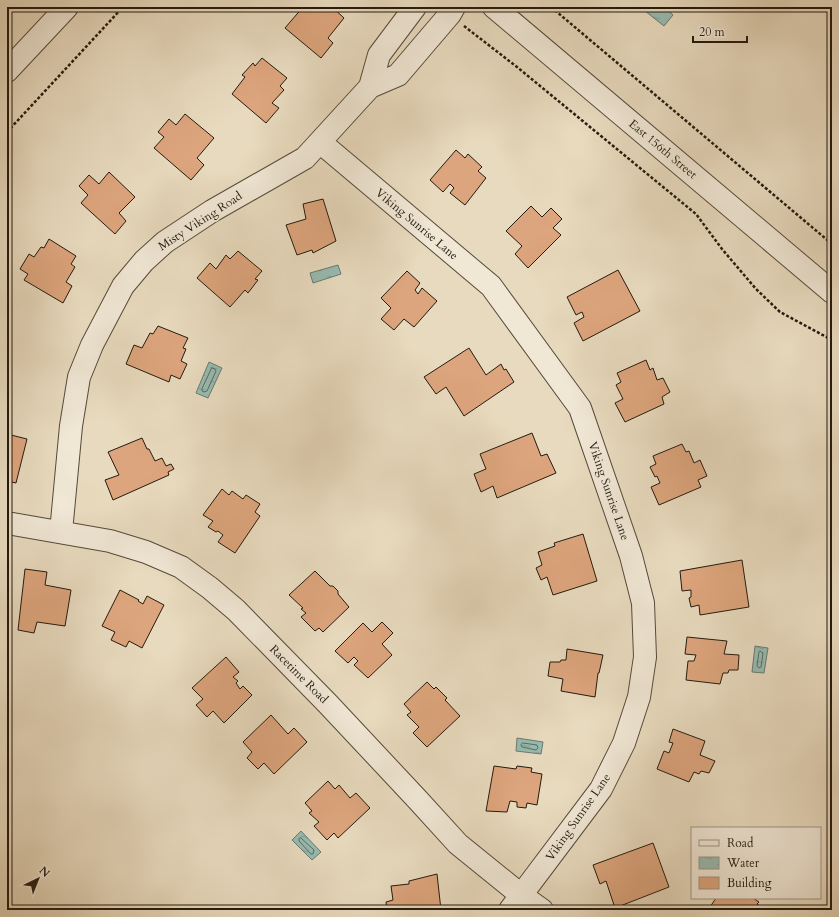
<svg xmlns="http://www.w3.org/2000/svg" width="839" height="917" viewBox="0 0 839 917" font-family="Cardo,serif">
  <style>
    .water { fill: url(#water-ripples); stroke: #697b70 }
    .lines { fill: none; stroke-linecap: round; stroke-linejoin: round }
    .shore { stroke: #5e6a60; stroke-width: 1 }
    .building { fill: #dda57d; stroke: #241a0e }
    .minor-casing { stroke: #554a3a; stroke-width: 24 }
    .path { stroke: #241a0e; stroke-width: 2.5; stroke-dasharray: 3 2; stroke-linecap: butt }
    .minor { stroke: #f0e7d5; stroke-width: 22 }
    .labels { text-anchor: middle; stroke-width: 3.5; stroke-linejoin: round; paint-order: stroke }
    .street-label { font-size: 12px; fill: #241a0e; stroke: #f0e7d5 }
  </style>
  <defs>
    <pattern id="water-ripples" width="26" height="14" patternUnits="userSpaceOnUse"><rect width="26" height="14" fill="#97bbb1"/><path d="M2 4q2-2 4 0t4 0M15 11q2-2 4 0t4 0" fill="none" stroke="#82a097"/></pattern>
  </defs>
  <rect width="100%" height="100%" fill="#e8dabe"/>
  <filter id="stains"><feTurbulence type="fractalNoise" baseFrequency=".005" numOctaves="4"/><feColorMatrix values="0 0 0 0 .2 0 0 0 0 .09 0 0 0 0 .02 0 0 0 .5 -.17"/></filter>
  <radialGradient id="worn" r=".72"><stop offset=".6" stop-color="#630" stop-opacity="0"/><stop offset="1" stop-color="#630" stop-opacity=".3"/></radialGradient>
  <!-- water -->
  <path class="water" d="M640,7H664L673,15L664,26Z
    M338,265L341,274L313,283L310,273Z
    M209,362L222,368L208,398L196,393Z
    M755,646L768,648L764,673L752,672Z
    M517,738L543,742L541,754L516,751Z
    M301,831L321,852L312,860L292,840Z"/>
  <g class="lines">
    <!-- shore -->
    <path class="shore" d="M212,368L215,369L216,371L207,391L204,392L202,391V389Z
      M760,651L763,653L761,667L759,668L757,666L759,652Z
      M523,743L537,745L538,748L536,750L522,747L521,745Z
      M301,838L314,850L313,854H311L299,841V839Z"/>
  </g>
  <!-- building -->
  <path class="building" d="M303,7H332L344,18L328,38L333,43L321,58L285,28Z
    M262,58L287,78L280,86L284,90L272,103L279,108L266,123L232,94L245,77L242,75L253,63L255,66Z
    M185,114L214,138L197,158L204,165L191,180L154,148L164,137L158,132L169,119L176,125Z
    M456,150L465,158L468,154L482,167L478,171L486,178L465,205L450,193L454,188L450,184L443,192L430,180Z
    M109,172L135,197L119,213L126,221L115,234L81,203L88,195L79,186L89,175L99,184Z
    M323,199L336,241L313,253L312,250L297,255L286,225L306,219L303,204Z
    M531,206L542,217L551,208L562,219L553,228L561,235L528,268L515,254L522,246L506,231Z
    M49,239L76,256L71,264L75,267L66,282L72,286L63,303L24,280L28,274L20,269L29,254L34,257L41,247L44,248Z
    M238,251L262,271L255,279L258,280L248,293L245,290L230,307L197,278L210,263L216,269L226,255L230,259Z
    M618,270L640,311L583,341L574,323L584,317L582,312L576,315L567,297Z
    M407,271L420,283L415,290L418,294L422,288L437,301L414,327L404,319L394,330L381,319L391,308L381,298Z
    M158,326L188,338L183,348L186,349L181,361L187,364L180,379L171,375L169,382L126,364L134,345L142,348L150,333L153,334Z
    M469,348L486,375L501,364L504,370L506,369L514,382L464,416L446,387L436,394L424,377Z
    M646,360L650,370L653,368L657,380L663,378L670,392L662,397L664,404L625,422L615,403L623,399L616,385L621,382L617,373Z
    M532,433L541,456L547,454L556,473L497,498L493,486L481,492L474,474L486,469L480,454Z
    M7,434L27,439L16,483L7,481Z
    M142,438L147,449H149L155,461L162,458L166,466L171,464L174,469L168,472L169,475L113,500L105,480L119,475L108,452Z
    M682,444L686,452L689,451L694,463L700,460L707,476L698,480L701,487L659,505L651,487L660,483L657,476L655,477L650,467L656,464L653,456Z
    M222,489L229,495L232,491L243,499L246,495L260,504L255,512L260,516L235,553L218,542L223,535L218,531L216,532L208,527L213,521L203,515Z
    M583,534L597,581L553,595L547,577L541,580L536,568L542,565L538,552L555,546L554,543Z
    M742,560L749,607L700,615L699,605L691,607L689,598L691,597V590L682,591L680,571Z
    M25,569L47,572L45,585L71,590L65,626L37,622L34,633L18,630Z
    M315,571L330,586H333L338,591V594L349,607L323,632L319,628L315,631L301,617L306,613L301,609L303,608L289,595Z
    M120,590L139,600L138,601L143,604L147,596L164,605L142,648L129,641L126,647L111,640L115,632L102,626Z
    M382,622L393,633L382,644L392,655L368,678L354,665L358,661L354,657L348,663L335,651L363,623L372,632Z
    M687,637L727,641L724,654L739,655L738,670H729L728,673H723L720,684L686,680L688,661H694L696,655L685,654Z
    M567,649L603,655L599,673H598L595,697L561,691L563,679L548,676L550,662H560L561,660H566Z
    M226,657L239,672L233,677L238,681L236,683L240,689L243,686L252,695L224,723L213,711L207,717L196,705L203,699L192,688Z
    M427,682L434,689L436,687L447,698L445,700L460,716L427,747L413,733L419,727L407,715L411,712L404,704Z
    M271,715L288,734L294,728L307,742L274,774L264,763L258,769L247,758L252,752L243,742Z
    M673,729L705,741L700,755L715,761L709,773L701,771L699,774L694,772L689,782L657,769L664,751L669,753L673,743L669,742Z
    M494,766L516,769L517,766L532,768L531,772L542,774L537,805L527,803L526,808L517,807V802L510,801L507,812L486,811Z
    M328,781L335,789L339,785L350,798L356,793L370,808L338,838L334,833L327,840L314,826L319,822L309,813L312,811L305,803Z
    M653,843L669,887L615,908L606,881L600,884L593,865Z
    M437,874L441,910H387L386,902L393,900L391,886L409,884V881Z
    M716,898H753L759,902L757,904L766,910H708Z"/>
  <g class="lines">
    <defs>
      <path id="minor" d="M494,7L832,292
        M7,71L67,7
        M370,87L398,75L450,14L454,7
        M320,142L491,286L580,408L631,556L643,603L645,657L639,697L624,743L601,789L510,910
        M7,523L110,541L146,552L181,567L210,588L236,610L328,704L417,799L458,844L521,895L542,910
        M61,532L71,426L79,377L92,345L123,286L144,261L165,242L212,211L305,158L370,87L379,55L415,7"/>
    </defs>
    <!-- minor casing -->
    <use href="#minor" class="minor-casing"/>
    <!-- path -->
    <path class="path" d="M551,7L832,244
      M464,26L517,67L696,214L722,249L756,289L780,312L832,340
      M7,132L123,7"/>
    <!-- minor -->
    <use href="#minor" class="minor"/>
  </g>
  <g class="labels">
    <!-- street labels -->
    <g class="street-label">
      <text transform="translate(663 149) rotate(40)" y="4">East 156th Street</text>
      <text transform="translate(200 221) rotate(-33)" y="4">Misty Viking Road</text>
      <text transform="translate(417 224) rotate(40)" y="4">Viking Sunrise Lane</text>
      <text transform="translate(609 491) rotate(71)" y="4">Viking Sunrise Lane</text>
      <text transform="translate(299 674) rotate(45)" y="4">Racetime Road</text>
      <text transform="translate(578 817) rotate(-55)" y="4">Viking Sunrise Lane</text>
    </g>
  </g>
  <!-- margin -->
  <rect width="839" height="917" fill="none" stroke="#e8dabe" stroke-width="24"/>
  <rect x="8" y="8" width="823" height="901" fill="none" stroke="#241a0e" stroke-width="2"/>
  <rect x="12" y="12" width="815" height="893" fill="none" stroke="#241a0e"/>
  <!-- legend -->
  <rect x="691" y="827" width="130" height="72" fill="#f0e7d5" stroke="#9e9585"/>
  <rect x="699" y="840" width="20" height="6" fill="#f0e7d5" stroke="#9e9585"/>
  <text x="727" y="847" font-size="12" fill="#241a0e">Road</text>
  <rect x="699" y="857" width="20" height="12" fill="url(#water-ripples)" stroke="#9e9585"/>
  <text x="727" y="867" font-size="12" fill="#241a0e">Water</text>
  <rect x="699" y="877" width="20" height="12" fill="#dda57d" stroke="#9e9585"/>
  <text x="727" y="887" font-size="12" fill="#241a0e">Building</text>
  <!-- north arrow -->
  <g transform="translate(38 879) rotate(43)" stroke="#f0e7d5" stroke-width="3" paint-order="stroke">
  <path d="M0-3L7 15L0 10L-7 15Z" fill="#241a0e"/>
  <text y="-6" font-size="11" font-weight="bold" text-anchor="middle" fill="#241a0e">N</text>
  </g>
  <!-- scale -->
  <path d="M693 36v6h54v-6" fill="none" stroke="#241a0e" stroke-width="2"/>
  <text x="699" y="36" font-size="12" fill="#241a0e" stroke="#f0e7d5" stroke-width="3" paint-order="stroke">20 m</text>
  <rect width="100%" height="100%" filter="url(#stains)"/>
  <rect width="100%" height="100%" fill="url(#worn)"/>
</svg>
